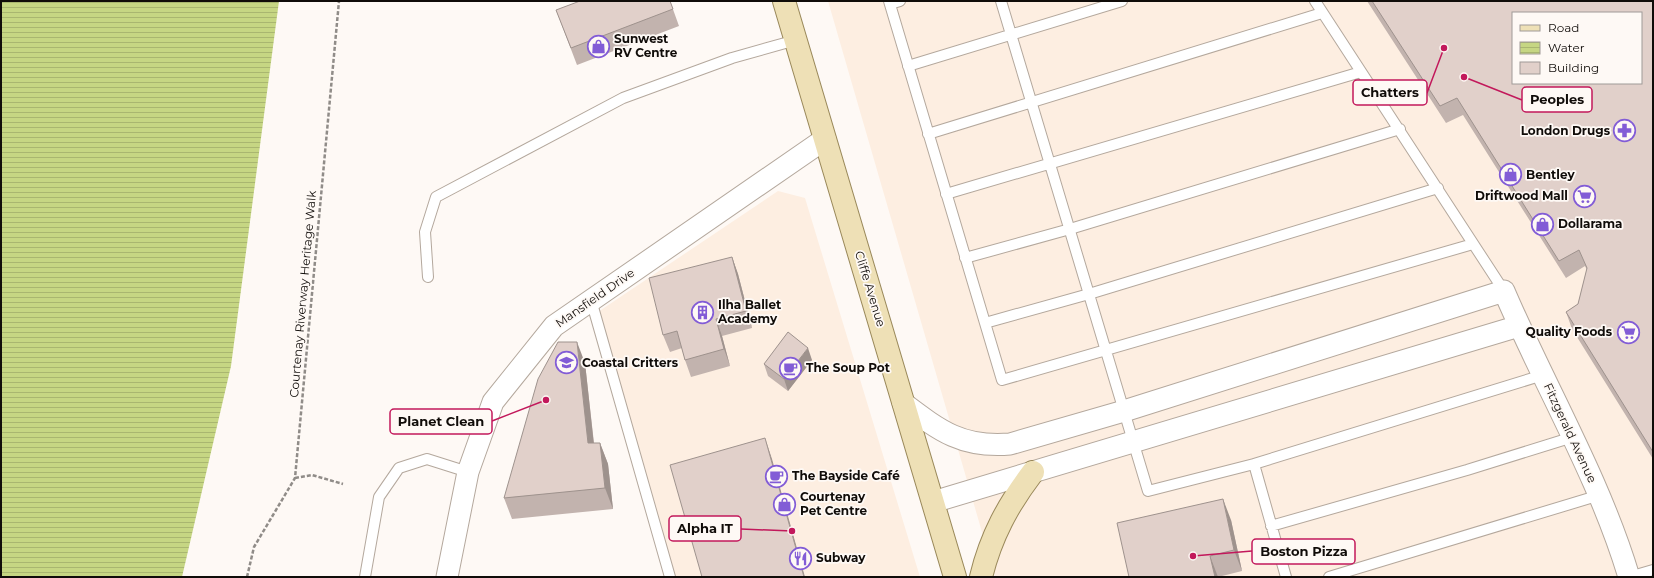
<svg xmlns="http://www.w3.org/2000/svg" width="1654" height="578" viewBox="0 0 1654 578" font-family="Montserrat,sans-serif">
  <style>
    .built { fill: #fdeee1; fill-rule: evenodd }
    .water { fill: url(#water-rules) }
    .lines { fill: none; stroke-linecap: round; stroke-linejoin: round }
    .service-casing { stroke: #b4a89d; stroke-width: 12 }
    .minor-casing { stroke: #b4a89d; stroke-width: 23 }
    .primary-casing { stroke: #99885a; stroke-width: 24 }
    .path { stroke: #908c88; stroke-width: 2.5; stroke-dasharray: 4 2; stroke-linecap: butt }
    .service { stroke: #fff; stroke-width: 10 }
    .minor { stroke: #fff; stroke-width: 21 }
    .primary { stroke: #eee0b6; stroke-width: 22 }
    .wall { fill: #c2b3ae }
    .shaded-wall { fill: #9e928d }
    .building { fill: #e1d0ca; stroke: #9e928d; fill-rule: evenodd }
    .labels { text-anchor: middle; stroke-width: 3.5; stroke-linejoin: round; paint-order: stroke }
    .poi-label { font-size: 12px; font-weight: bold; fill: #100c09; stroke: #fef9f5; text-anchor: start }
    .street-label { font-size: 12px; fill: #100c09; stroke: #fef9f5 }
    .leader { fill: none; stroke: #c2185b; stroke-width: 1.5 }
    .callout-dot { fill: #c2185b; stroke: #fef9f5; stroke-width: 1.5 }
    .callout { fill: #fef9f5; stroke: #c2185b; stroke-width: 1.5 }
    .callout-label { font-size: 13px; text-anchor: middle; font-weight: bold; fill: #100c09 }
  </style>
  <defs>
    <pattern id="water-rules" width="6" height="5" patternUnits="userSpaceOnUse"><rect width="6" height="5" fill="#c6d683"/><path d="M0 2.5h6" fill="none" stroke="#a9b670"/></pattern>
  </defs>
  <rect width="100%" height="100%" fill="#fef9f5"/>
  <!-- built -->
  <path class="built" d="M828,1H1653V577H995ZM1513,13H1641V83H1513Z
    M778,191L805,198L920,577H670L595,314Z"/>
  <!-- water -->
  <path class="water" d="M1,1H279L231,366L182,577H1Z"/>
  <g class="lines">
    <defs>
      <path id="service" d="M889,1L1002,380L1473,244
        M1001,1L1148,491L1254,464L1286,577
        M1315,1L1504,291
        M890,4L900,1
        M908,66L1122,1
        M928,134L1322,13
        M946,194L1361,72
        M965,258L1070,229L1400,129
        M428,277L425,232L436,197L623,98L732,58L796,40
        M591,300L670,577
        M985,323L1089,294L1438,188
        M1254,464L1543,375
        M1271,526L1467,470L1573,437
        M365,577L379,497L399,468L427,459L468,472
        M1329,577L1600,495
        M1629,577L1653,570"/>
      <path id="minor" d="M903,403C940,431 962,448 1010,444L1124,411L1504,291C1545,387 1599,477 1629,577
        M933,502L1519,326
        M447,577L468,472L493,402L554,326L825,139"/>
      <path id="primary" d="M784,1L955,577
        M981,577C991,536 1008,505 1033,472"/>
    </defs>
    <!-- service casing -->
    <use href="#service" class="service-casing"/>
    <!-- minor casing -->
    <use href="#minor" class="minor-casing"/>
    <!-- primary casing -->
    <use href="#primary" class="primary-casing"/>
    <!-- path -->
    <path class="path" d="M295,478L312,475L343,484
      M247,577L254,547L295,478L339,1"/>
    <!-- service -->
    <use href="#service" class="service"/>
    <!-- minor -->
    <use href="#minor" class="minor"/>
    <!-- primary -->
    <use href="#primary" class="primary"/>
  </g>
  <!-- wall -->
  <path class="wall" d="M670,1L679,26L577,65L556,10Z
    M1367,1H1653V459L1572,329L1566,312L1578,304L1587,270L1585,266L1566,278L1463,115L1446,123Z
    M732,257L738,274L752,328L722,336L730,366L691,377L685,360L682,348L670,352L663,335Z
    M812,360L788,391L768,376L764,364Z
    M585,363L594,443H600L608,464L613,509L512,519L504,498Z
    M1231,520L1242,571L1218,577H1129Z"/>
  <!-- shaded-wall -->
  <path class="shaded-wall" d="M732,257L738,274L752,328L746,311Z
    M716,319L722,336L730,366L724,349Z
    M577,342L585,363L596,464L588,443Z
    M808,348L812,360L788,391L784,379Z
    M765,438L772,459L805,577H804Z
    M600,443L608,464L613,509L605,488Z
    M1223,499L1231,520L1242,571L1234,550Z
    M1210,556L1218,577H1215Z"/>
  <!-- building -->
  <path class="building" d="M580,1H670L673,9L571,48L556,10Z
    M1372,1H1653V452L1566,312L1578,304L1587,268L1579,250L1559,261L1457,98L1440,106ZM1513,13H1641V83H1513Z
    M732,257L746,311L716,319L724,349L685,360L677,331L663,335L649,278Z
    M788,332L808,348L784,379L764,364Z
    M558,342H577L588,443H600L605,488L504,498L538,379Z
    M765,438L804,577H702L670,465Z
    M1223,499L1234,550L1210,556L1215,577H1129L1117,523Z"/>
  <!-- icons -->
  <defs>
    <symbol id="shop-ring" viewBox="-11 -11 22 22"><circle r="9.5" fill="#fef9f5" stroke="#825cd6" stroke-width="1.5"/><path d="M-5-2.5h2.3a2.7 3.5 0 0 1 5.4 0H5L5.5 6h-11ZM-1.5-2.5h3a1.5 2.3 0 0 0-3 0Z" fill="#825cd6"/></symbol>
    <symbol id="pharmacy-ring" viewBox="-11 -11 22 22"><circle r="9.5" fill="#fef9f5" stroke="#825cd6" stroke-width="1.5"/><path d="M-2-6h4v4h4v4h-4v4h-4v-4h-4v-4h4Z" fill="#825cd6"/></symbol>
    <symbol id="supermarket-ring" viewBox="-11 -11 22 22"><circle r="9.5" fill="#fef9f5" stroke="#825cd6" stroke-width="1.5"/><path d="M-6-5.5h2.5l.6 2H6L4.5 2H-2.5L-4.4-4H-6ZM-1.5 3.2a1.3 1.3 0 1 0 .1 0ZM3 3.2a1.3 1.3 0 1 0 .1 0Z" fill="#825cd6"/></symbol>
    <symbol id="building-ring" viewBox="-11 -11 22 22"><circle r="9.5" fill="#fef9f5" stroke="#825cd6" stroke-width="1.5"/><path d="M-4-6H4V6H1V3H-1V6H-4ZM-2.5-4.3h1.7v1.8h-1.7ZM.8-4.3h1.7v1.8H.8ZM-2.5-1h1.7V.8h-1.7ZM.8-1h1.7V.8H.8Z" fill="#825cd6"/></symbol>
    <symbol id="school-ring" viewBox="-11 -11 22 22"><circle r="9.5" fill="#fef9f5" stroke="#825cd6" stroke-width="1.5"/><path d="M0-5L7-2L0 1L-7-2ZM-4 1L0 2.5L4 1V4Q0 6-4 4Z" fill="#825cd6"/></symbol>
    <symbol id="cafe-ring" viewBox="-11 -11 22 22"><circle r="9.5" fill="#fef9f5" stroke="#825cd6" stroke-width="1.5"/><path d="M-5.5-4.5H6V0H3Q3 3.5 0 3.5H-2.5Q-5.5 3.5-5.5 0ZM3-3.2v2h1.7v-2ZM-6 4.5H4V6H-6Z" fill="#825cd6"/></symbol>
    <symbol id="restaurant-ring" viewBox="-11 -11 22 22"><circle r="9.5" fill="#fef9f5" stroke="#825cd6" stroke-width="1.5"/><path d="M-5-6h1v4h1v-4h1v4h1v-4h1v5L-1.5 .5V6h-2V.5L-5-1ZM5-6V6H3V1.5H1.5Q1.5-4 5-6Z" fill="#825cd6"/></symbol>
  </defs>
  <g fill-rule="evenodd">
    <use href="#shop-ring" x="586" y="34" width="25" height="25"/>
    <use href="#pharmacy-ring" x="1612" y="118" width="25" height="25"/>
    <use href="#shop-ring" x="1498" y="162" width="25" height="25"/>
    <use href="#supermarket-ring" x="1572" y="184" width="25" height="25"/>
    <use href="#shop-ring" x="1530" y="212" width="25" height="25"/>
    <use href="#building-ring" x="690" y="300" width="25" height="25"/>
    <use href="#supermarket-ring" x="1616" y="320" width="25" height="25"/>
    <use href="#school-ring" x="554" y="350" width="25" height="25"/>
    <use href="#cafe-ring" x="778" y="356" width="25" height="25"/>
    <use href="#cafe-ring" x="764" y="464" width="25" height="25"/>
    <use href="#shop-ring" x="772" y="492" width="25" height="25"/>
    <use href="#restaurant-ring" x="788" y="546" width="25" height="25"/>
  </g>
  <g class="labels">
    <!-- poi labels -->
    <g class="poi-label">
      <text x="614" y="43">Sunwest<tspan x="614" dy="14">RV Centre</tspan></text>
      <text x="1610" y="135" text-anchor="end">London Drugs</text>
      <text x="1526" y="179">Bentley</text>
      <text x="1568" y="200" text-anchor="end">Driftwood Mall</text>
      <text x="1558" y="228">Dollarama</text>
      <text x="718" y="309">Ilha Ballet<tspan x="718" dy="14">Academy</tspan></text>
      <text x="1612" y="336" text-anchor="end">Quality Foods</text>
      <text x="582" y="367">Coastal Critters</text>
      <text x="806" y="372">The Soup Pot</text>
      <text x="792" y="480">The Bayside Café</text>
      <text x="800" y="501">Courtenay<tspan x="800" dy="14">Pet Centre</tspan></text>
      <text x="816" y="562">Subway</text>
    </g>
    <!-- street labels -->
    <g class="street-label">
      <text transform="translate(870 289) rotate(73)" y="4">Cliffe Avenue</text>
      <text transform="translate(303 294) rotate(-85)" y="4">Courtenay Riverway Heritage Walk</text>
      <text transform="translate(595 298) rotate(-35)" y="4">Mansfield Drive</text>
      <text transform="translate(1570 433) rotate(65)" y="4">Fitzgerald Avenue</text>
    </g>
  </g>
  <!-- callouts -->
  <path class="leader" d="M1444 48L1427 93M1464 77L1522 100M546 400L492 421M792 531L741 529M1193 556L1252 551"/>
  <g class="callout-dot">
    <circle cx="1444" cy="48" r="4"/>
    <circle cx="1464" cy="77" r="4"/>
    <circle cx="546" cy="400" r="4"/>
    <circle cx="792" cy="531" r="4"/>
    <circle cx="1193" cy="556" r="4"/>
  </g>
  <g class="callout">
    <rect x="1353" y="80" width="74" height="25" rx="4"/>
    <rect x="1522" y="87" width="70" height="25" rx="4"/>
    <rect x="390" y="409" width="102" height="25" rx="4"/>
    <rect x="669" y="516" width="72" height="25" rx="4"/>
    <rect x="1252" y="539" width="103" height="25" rx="4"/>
  </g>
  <g class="callout-label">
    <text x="1390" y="97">Chatters</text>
    <text x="1557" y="104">Peoples</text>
    <text x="441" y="426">Planet Clean</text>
    <text x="705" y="533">Alpha IT</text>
    <text x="1304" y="556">Boston Pizza</text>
  </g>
  <!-- border -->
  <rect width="1654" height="578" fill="none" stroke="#100c09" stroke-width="4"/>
  <!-- legend -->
  <rect x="1512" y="12" width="130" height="72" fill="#fef9f5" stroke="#9f9a97"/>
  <rect x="1520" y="25" width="20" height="6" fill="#eee0b6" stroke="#9f9a97"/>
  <text x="1548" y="32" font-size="12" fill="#100c09">Road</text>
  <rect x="1520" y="42" width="20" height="12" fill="url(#water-rules)" stroke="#9f9a97"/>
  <text x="1548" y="52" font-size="12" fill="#100c09">Water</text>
  <rect x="1520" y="62" width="20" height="12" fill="#e1d0ca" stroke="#9f9a97"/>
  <text x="1548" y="72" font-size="12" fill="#100c09">Building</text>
</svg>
